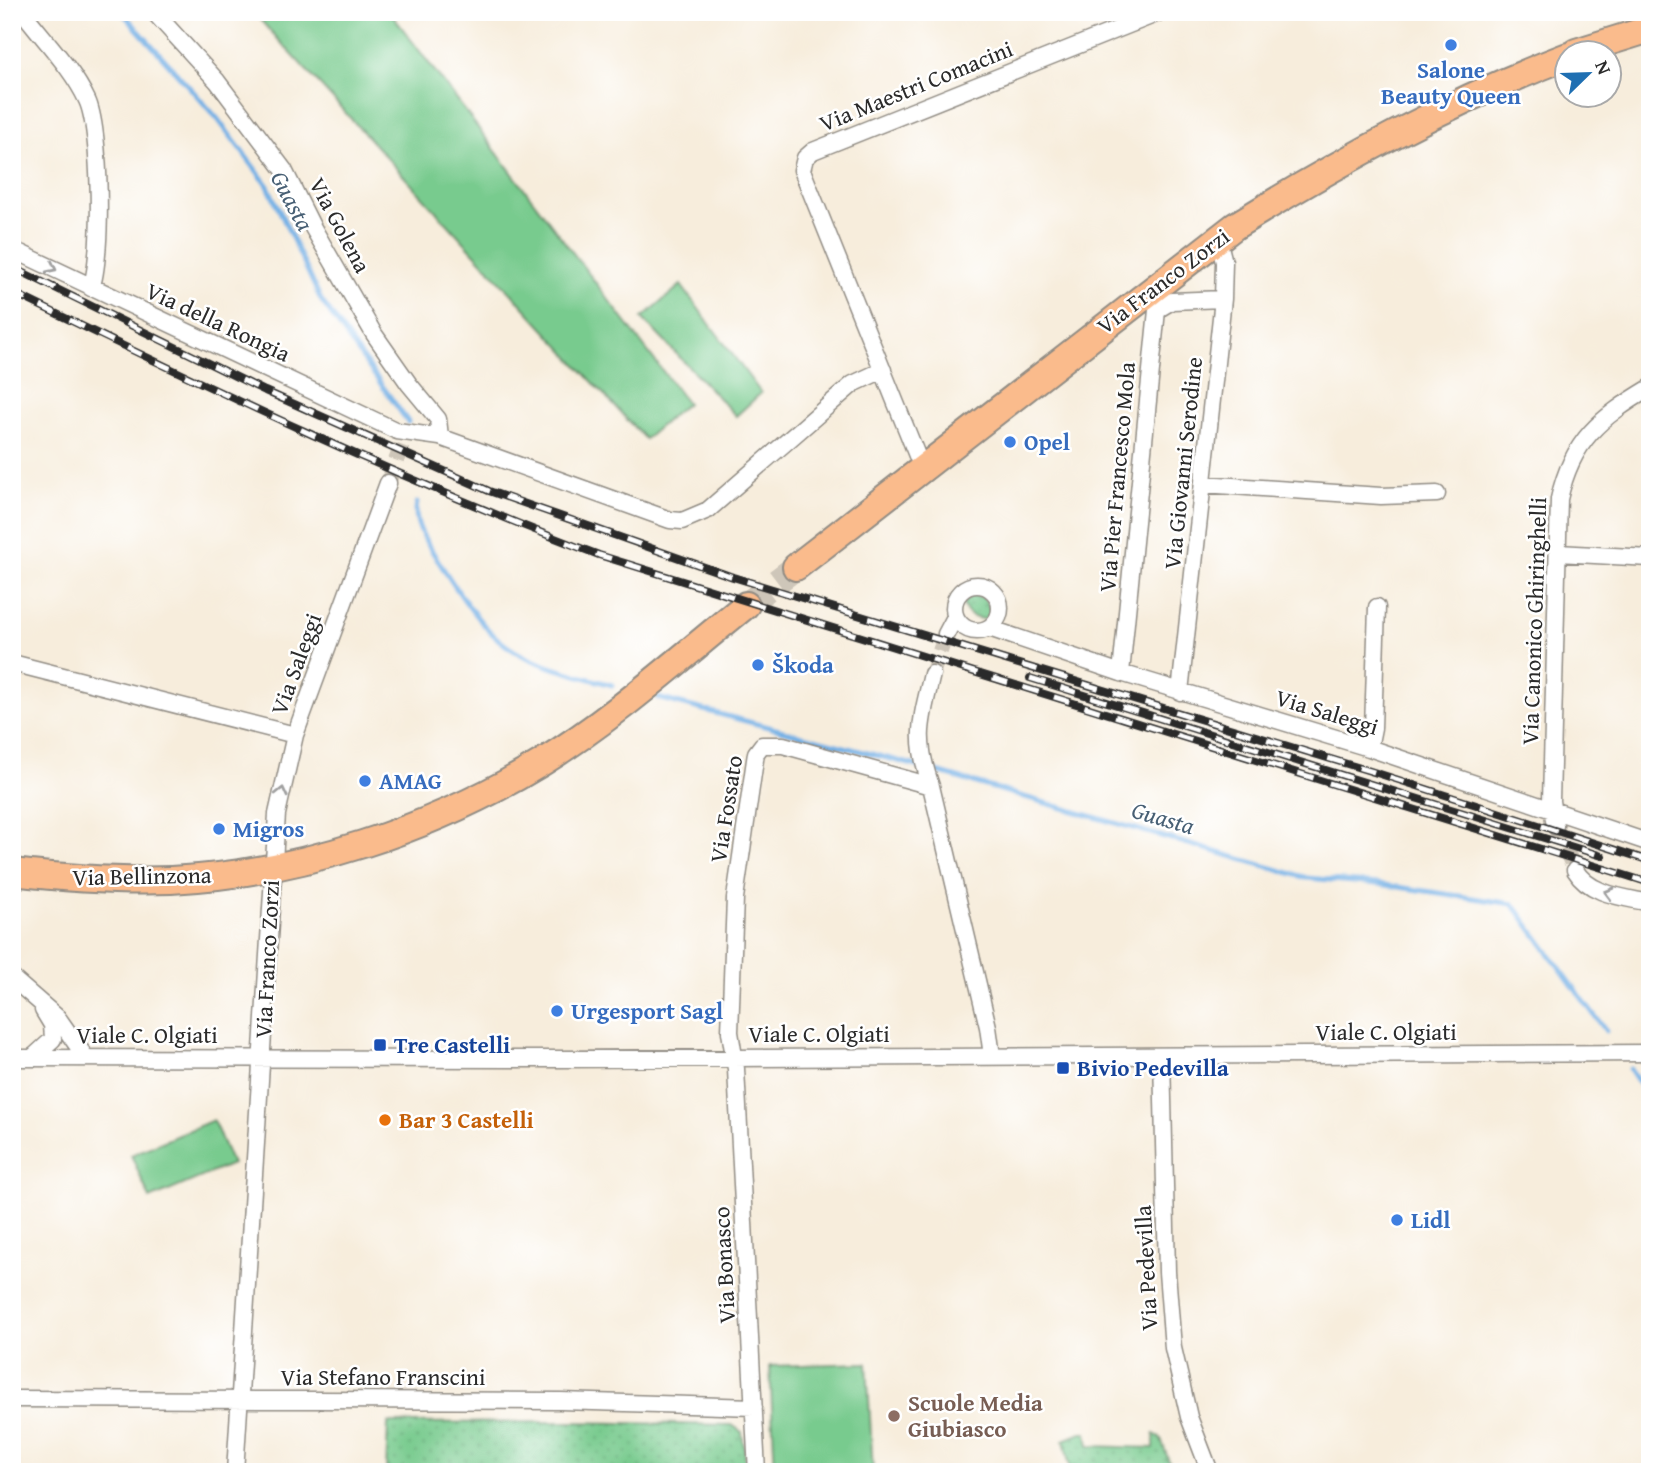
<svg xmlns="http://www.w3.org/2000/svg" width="1662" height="1484" viewBox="0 0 1662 1484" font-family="'Gentium Book Plus',serif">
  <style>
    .grass { fill: url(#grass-dots); stroke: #527b5c; stroke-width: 2 }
    .pitch { fill: #78cb8e; stroke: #527b5c; stroke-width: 2 }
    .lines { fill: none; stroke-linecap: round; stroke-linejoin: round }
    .stream { stroke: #73b0e5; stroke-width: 5 }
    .street-tunnel { stroke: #cec6b9; stroke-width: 16; stroke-dasharray: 16 8; stroke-linecap: butt }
    .primary-tunnel { stroke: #cec6b9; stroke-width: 26; stroke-dasharray: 26 13; stroke-linecap: butt }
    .street-casing { stroke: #918c84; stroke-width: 19 }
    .primary-casing { stroke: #918c84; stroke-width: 30 }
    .street { stroke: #fff; stroke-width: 16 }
    .primary { stroke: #fabb8c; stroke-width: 26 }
    .rail-casing { stroke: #2b2b2b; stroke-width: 8 }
    .rail { stroke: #fff; stroke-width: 5; stroke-dasharray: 16; stroke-linecap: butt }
    .oneway { stroke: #a0a0a0 }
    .shop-dot { fill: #3f7fe0; stroke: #fff; stroke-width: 2.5 }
    .transit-dot { fill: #1a4fb4; stroke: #fff; stroke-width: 2.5 }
    .food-dot { fill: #e8710a; stroke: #fff; stroke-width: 2.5 }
    .education-dot { fill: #8d6e63; stroke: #fff; stroke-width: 2.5 }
    .labels { text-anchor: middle; stroke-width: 5; stroke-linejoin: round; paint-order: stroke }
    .shop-label { font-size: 23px; font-weight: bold; fill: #366cbe; stroke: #fff; text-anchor: start }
    .street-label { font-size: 23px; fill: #2b2b2b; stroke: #fff }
    .transit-label { font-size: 23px; font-weight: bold; fill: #164399; stroke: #fff; text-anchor: start }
    .food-label { font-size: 23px; font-weight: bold; fill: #c56008; stroke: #fff; text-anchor: start }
    .education-label { font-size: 23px; font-weight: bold; fill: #785e54; stroke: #fff; text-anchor: start }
    .water-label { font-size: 24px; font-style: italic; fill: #486075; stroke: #fff }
  </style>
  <defs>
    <pattern id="grass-dots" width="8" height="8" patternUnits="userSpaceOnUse" patternTransform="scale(1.75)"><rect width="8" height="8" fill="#78cb8e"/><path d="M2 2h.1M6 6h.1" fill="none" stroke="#68ae7b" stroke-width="1.8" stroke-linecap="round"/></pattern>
  </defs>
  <rect width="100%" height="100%" fill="#fff"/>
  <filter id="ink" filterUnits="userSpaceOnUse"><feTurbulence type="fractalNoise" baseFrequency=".0143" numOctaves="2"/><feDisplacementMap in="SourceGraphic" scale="14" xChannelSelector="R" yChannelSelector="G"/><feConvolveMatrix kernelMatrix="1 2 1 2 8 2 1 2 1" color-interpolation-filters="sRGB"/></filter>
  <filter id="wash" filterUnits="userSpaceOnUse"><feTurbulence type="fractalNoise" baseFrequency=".00686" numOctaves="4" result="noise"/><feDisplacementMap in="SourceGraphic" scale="28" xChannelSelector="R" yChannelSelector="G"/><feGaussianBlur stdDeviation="1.57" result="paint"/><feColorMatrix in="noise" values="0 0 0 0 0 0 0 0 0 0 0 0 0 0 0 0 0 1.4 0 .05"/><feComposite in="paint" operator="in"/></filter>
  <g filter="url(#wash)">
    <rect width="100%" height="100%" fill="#f7eddc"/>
    <!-- grass -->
    <path class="grass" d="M972,594C986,595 988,605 992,617L990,620C977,618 968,619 963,604Z
      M569,1422L732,1425L742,1432L747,1472H386L388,1423Z
      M1081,1433H1087L1089,1446L1154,1448V1434L1160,1437L1173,1472H1071L1064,1440Z"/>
    <!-- pitch -->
    <path class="pitch" d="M253,12H390L687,403L645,439Z
      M681,285L761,393L736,416L642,318Z
      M213,1120L232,1164L150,1199L131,1155Z
      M867,1363L873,1472H775L770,1366Z"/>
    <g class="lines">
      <!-- stream -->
      <path class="stream" d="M122,12L217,118L268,186L321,300L408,422
        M417,503C412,525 428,544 439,562C498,655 509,656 612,685
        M658,698L921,767
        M930,770L1307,878L1378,884L1513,904L1606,1031
        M1630,1069L1650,1100"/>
    </g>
  </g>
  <g filter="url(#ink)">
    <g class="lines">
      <!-- street-tunnel -->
      <path class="street-tunnel" d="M388,483L404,439
        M932,674L946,634
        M1555,826L1575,870"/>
      <!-- primary-tunnel -->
      <path class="primary-tunnel" d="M746,605L796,567"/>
      <defs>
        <path id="street" d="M23,12C44,40 72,68 87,100C101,129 103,257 91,288
          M154,12L217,81L284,170L312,226L374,334L409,384L438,419L440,437
          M12,249L397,431L440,437L670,520L682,521L708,510L853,384L883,370
          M922,468L802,170L805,158L813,151L1161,12
          M1203,484L1381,496L1437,494
          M1558,553L1650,558
          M954 608a23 23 0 1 1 46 0a23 23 0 1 1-46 0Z
          M989,628L1121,673L1369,748L1650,843
          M946,634L955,617
          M12,663L295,735
          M1121,673L1157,310L1172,301L1223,299
          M932,674C921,722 914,737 931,786L988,1027L992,1056
          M1180,692L1223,299L1224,262L1218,239
          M1369,748L1373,728L1377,607
          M1555,826L1551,801L1559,499C1572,440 1600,418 1650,388
          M1575,870C1590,895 1623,897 1650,903
          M12,978L58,1018L86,1058
          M1162,1056L1167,1272L1173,1348L1189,1417L1210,1472
          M12,1058L560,1059L1650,1053
          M32,1058L53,1039L52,1025L43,1010
          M12,1399L561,1401L754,1407
          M235,1472L277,814L295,735L388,483
          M757,1472L736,1069L730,1032L735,898L756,753L762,745H783L931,786"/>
        <path id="primary" d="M1576,52L1650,29
          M796,567L1235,226C1342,160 1450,101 1568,56
          M12,872C65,878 118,882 171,880C297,874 433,829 541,763C614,718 679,659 746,605"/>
      </defs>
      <!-- street casing -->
      <use href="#street" class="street-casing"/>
      <!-- primary casing -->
      <use href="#primary" class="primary-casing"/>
      <!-- street -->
      <use href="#street" class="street"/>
      <!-- primary -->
      <use href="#primary" class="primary"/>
      <defs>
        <path id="rail" d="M12,267L265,391L489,491L733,577L1380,774L1650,861
          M12,292C205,386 398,479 599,555L1650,883
          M1030,678L1602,856"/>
      </defs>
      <!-- rail casing -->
      <use href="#rail" class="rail-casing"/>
      <!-- rail -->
      <use href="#rail" class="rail"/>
    </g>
    <!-- one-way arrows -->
    <defs><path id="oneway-chevron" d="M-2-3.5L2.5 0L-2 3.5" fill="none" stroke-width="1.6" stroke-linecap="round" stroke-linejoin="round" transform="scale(1.75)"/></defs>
    <g class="oneway">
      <use href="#oneway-chevron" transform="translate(52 268) rotate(26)"/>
      <use href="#oneway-chevron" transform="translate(282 792) rotate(-77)"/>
      <use href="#oneway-chevron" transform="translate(1609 893) rotate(-165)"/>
    </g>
  </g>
  <!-- markers -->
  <g class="shop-dot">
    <circle cx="1451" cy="45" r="7"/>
    <circle cx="1010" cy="442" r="7"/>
    <circle cx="758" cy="665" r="7"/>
    <circle cx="365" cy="781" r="7"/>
    <circle cx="219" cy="829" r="7"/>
    <circle cx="557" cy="1011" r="7"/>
    <circle cx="1397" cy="1220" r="7"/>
  </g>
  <g class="transit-dot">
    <rect x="373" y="1038" width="14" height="14" rx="3.5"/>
    <rect x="1056" y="1061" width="14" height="14" rx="3.5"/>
  </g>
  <circle class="food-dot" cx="385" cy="1120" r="7"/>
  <circle class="education-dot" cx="894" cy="1416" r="7"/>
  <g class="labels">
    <!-- shop labels -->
    <g class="shop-label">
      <text x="1451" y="78" text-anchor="middle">Salone<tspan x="1451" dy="26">Beauty Queen</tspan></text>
      <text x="1024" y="450">Opel</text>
      <text x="772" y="673">Škoda</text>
      <text x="379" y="789">AMAG</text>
      <text x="233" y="837">Migros</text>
      <text x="571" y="1019">Urgesport Sagl</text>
      <text x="1411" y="1228">Lidl</text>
    </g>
    <!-- street labels -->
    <g class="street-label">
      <text transform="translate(916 86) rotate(-22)" y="8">Via Maestri Comacini</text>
      <text transform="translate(340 225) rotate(62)" y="8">Via Golena</text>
      <text transform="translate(1163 281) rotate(-37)" y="8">Via Franco Zorzi</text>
      <text transform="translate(218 322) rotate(25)" y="8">Via della Rongia</text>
      <text transform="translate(1183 463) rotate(-84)" y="8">Via Giovanni Serodine</text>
      <text transform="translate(1117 477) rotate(-85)" y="8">Via Pier Francesco Mola</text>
      <text transform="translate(1534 621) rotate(-88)" y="8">Via Canonico Ghiringhelli</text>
      <text transform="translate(296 664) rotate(-70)" y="8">Via Saleggi</text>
      <text transform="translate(1327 712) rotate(17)" y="8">Via Saleggi</text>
      <text transform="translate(726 809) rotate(-81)" y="8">Via Fossato</text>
      <text transform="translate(142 876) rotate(-1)" y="8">Via Bellinzona</text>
      <text transform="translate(267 959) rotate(-87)" y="8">Via Franco Zorzi</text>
      <text x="1386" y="1040">Viale C. Olgiati</text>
      <text x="819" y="1042">Viale C. Olgiati</text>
      <text x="147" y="1043">Viale C. Olgiati</text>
      <text transform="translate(724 1265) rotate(-93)" y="8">Via Bonasco</text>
      <text transform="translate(1146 1268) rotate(-93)" y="8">Via Pedevilla</text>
      <text x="383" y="1385">Via Stefano Franscini</text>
    </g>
    <!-- transit labels -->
    <g class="transit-label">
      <text x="394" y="1053">Tre Castelli</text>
      <text x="1077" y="1076">Bivio Pedevilla</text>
    </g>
    <!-- food labels -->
    <g class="food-label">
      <text x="399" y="1128">Bar 3 Castelli</text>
    </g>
    <!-- education labels -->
    <g class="education-label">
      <text x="908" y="1411">Scuole Media<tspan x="908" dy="26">Giubiasco</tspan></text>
    </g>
    <!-- water labels -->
    <g class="water-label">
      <text transform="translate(292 201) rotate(62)" y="8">Guasta</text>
      <text transform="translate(1163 818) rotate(16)" y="8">Guasta</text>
    </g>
  </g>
  <!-- margin -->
  <rect width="1662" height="1484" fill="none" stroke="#fff" stroke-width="42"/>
  <!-- north arrow -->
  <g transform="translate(1588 74) rotate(67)"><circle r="33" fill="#ffffff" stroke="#aaaaaa" stroke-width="2"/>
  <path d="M0-5L12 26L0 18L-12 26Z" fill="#1f6fb2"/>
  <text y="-10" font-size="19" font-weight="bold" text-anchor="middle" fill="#2b2b2b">N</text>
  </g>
</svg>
